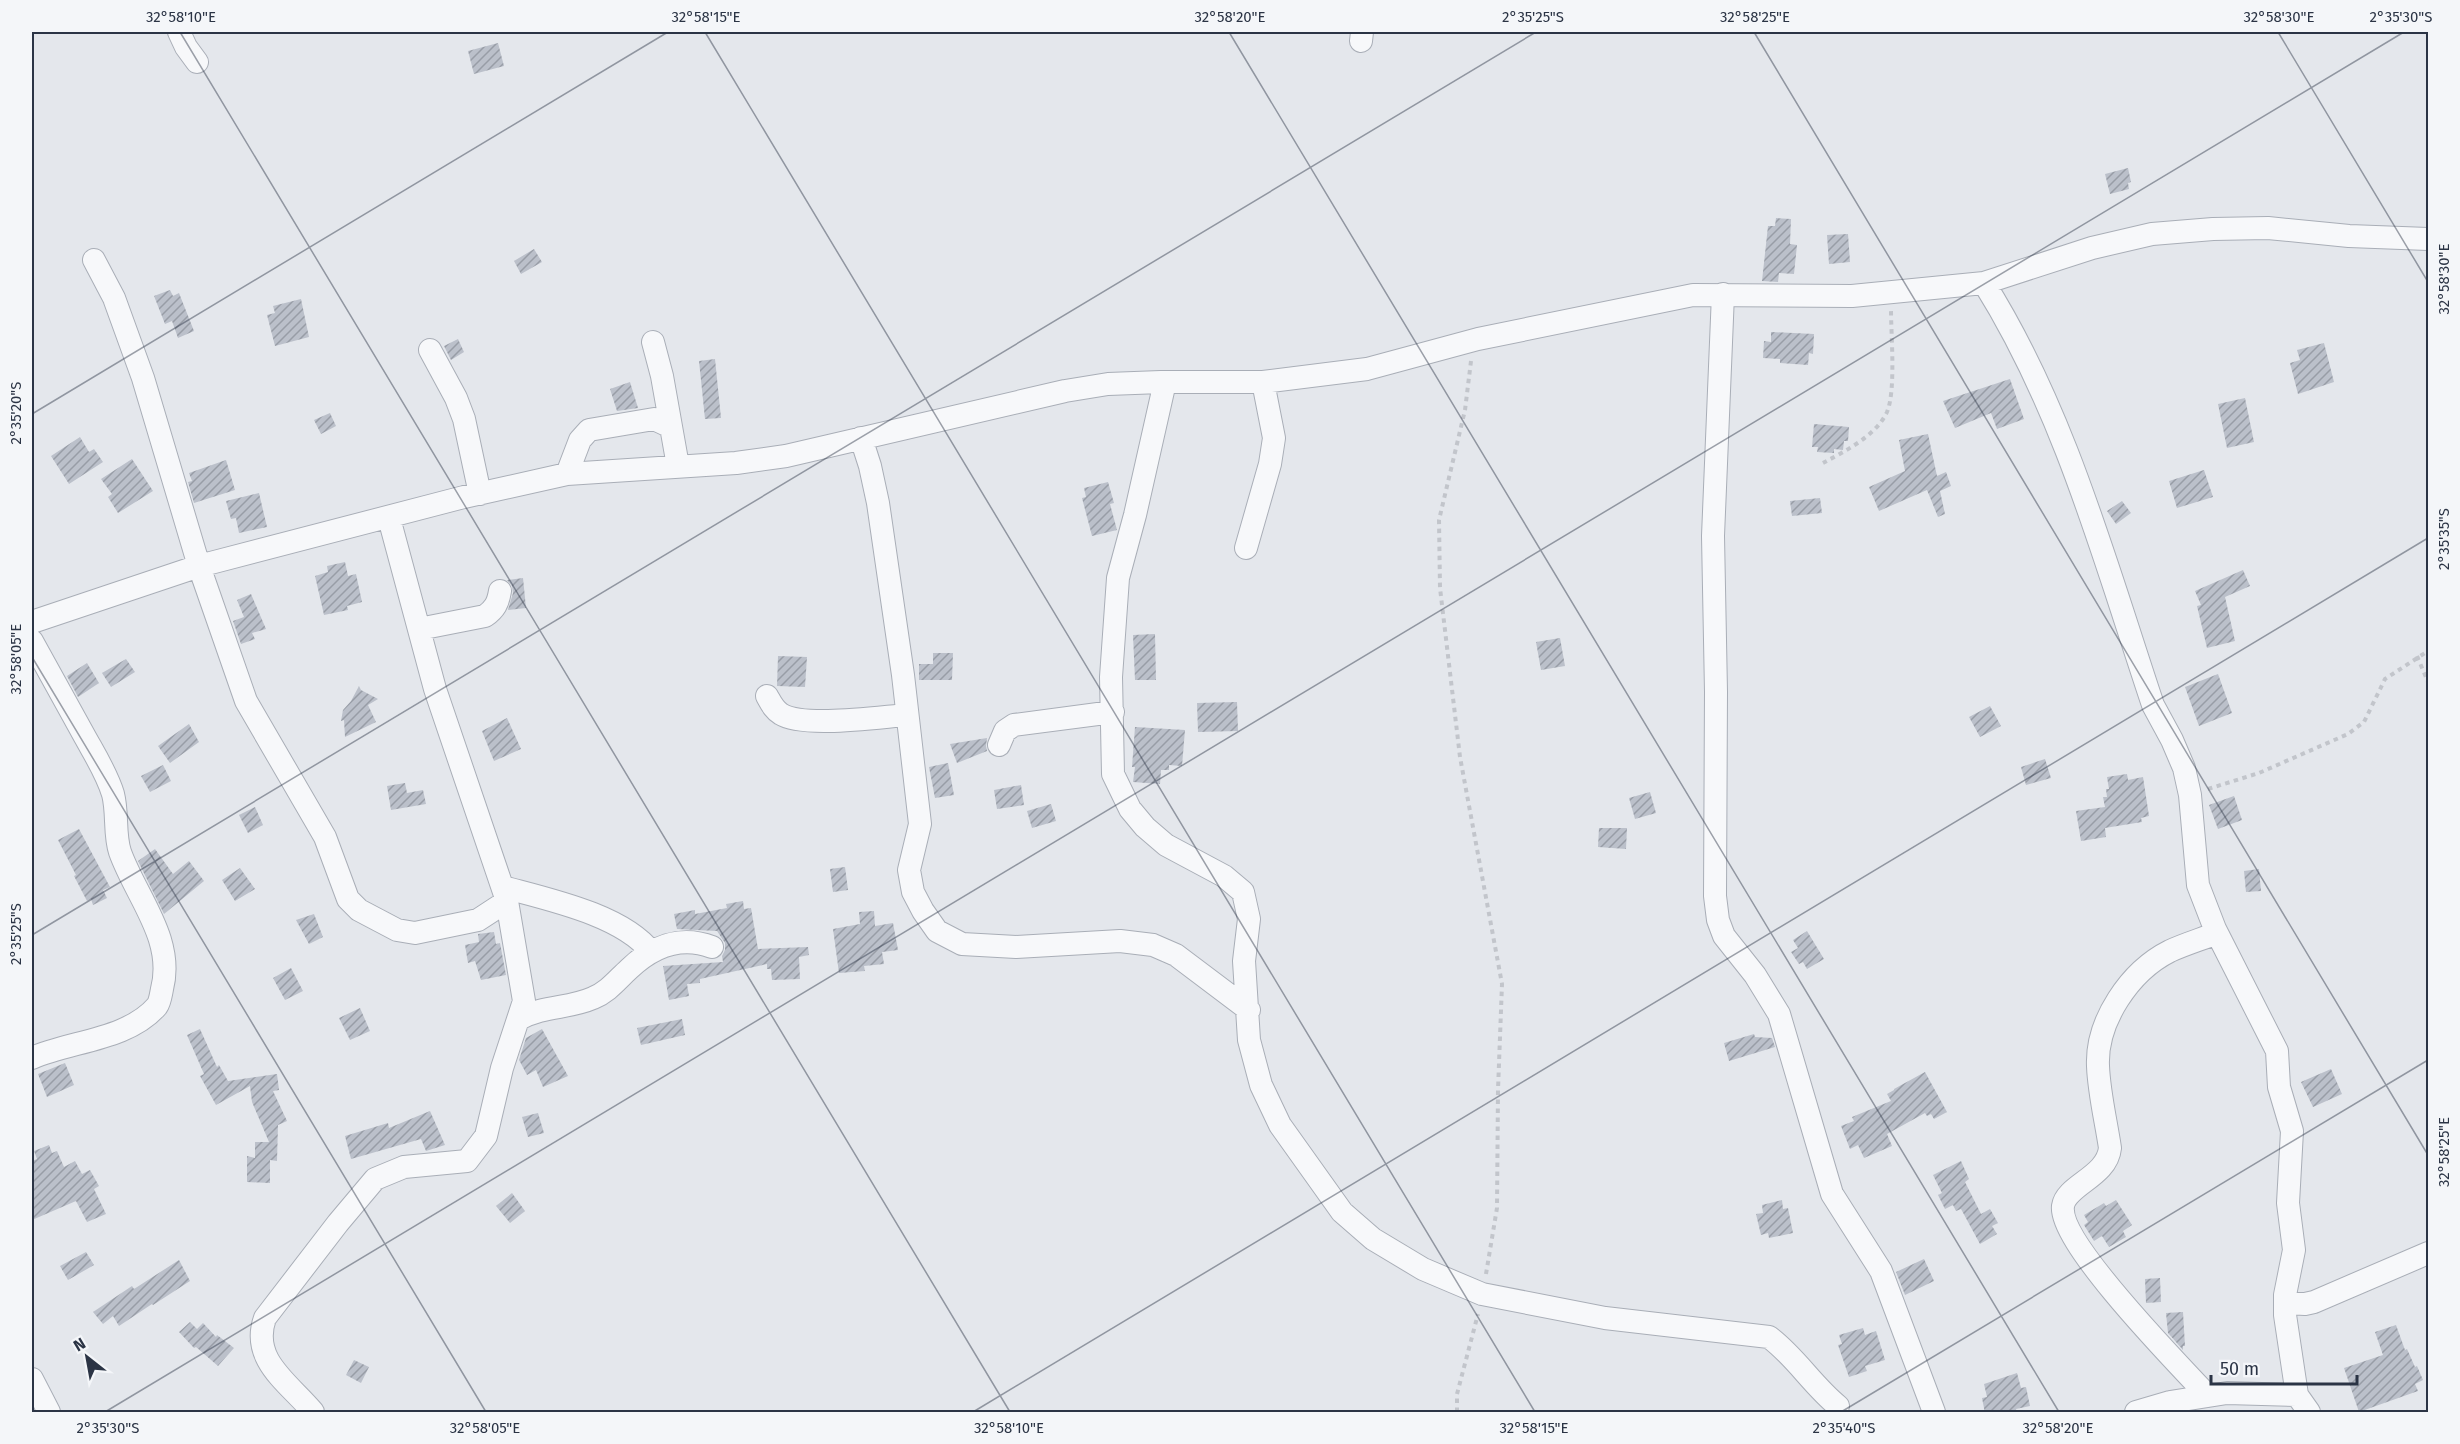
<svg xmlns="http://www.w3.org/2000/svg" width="2460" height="1444" viewBox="0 0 2460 1444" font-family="'Fira Sans',sans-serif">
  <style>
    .building { fill: url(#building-hatch) }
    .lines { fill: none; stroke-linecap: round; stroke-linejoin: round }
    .minor-casing { stroke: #a9aeb7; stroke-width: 24 }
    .path { stroke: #c2c5cb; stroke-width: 4; stroke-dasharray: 4.5 4.5; stroke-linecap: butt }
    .minor { stroke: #f7f8fa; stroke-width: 22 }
    .ticks { fill: none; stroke: #2b3445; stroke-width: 1.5; stroke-opacity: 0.45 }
    .neatline { fill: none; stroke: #2b3445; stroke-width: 2 }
    .ticks-label { font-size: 15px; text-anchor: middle; fill: #2b3445 }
  </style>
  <defs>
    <pattern id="building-hatch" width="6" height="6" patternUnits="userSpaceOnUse" patternTransform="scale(1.5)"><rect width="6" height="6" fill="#bbc0ca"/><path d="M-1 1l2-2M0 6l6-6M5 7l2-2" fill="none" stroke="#989da6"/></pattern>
  </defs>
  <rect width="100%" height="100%" fill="#e4e7ec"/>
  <!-- building -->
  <path class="building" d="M498,43L504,66L474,74L468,51Z
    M2128,168L2131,182L2128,183L2129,189L2110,194L2105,174Z
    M1776,218L1791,219L1790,244L1797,245L1794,274L1779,273L1778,282L1762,281L1768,226H1775Z
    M1848,234L1850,262L1829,264L1827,235Z
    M534,249L542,262L521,274L514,261Z
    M170,290L173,296L179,293L194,331L178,338L172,321L165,324L154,296Z
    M301,299L309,337L275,346L267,315L275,313L273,306Z
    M1771,332L1814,334L1813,354L1809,353L1808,365L1780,363V359L1763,358L1764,341L1771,342Z
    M458,339L464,352L451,360L444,346Z
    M2324,343L2334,382L2298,394L2290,363L2300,360L2297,350Z
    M715,359L721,418L705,419L699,361Z
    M2010,379L2024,419L1997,429L1991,413L1955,428L1943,401Z
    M630,382L638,408L617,411L610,389Z
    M2245,398L2254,442L2227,448L2218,404Z
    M330,413L336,426L321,434L314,420Z
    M1814,424L1849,427L1848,441H1844L1843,450L1834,449V453L1817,452L1818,447H1812Z
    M1928,434L1937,476L1946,472L1951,486L1940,491L1945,514L1938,517L1927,490L1879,511L1869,487L1905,471L1899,440Z
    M80,437L89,452L94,449L103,462L69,484L51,456Z
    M132,459L153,491L118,513L108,497L112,494L101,479Z
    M226,460L235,490L194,503L188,482L192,481L189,473Z
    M2204,470L2213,497L2177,508L2169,481Z
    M1108,482L1114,503L1110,504L1117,530L1092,536L1082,498L1086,497L1084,488Z
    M259,493L267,527L239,533L236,518L231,519L226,501Z
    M1820,498L1822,513L1792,516L1790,501Z
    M2122,501L2131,513L2116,524L2107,511Z
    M345,562L348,576L356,574L362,602L347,606L348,610L324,615L315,576L328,572L327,566Z
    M2243,570L2250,586L2225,597L2235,641L2207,648L2197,606L2201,605L2195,591Z
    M523,578L526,608L508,610L513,593L512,586L507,580Z
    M251,594L266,629L252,633L255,639L241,644L233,621L244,617L237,600Z
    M1155,634L1156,680H1135L1133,635Z
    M1560,638L1565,666L1541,670L1536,642Z
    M933,653H953L952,680H919V664H933Z
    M778,656L807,657L805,687L777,686Z
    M126,659L135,672L111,687L102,673Z
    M87,663L99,683L78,697L67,676Z
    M2218,674L2232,713L2199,726L2185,687Z
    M359,686L361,690L378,699L368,705L376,722L345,737L344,720L341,721L343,710L351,701Z
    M1237,702L1238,731L1198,732L1197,703Z
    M1990,706L2001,726L1980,737L1969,717Z
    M507,718L521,749L494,761L482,731Z
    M189,724L199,742L170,763L158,746Z
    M1135,727L1185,730L1182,766L1169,765V770H1161L1160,784L1133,782L1135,767H1132Z
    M987,738L986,746L987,751L957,763L950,744Z
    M2045,759L2051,778L2026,785L2021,767Z
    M948,763L954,795L935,798L929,767Z
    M163,765L171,781L150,792L141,776Z
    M2127,774L2128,780L2143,777L2149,816L2141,818L2142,822L2105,828L2106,837L2081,841L2076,811L2105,807L2103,797H2107L2106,789H2109L2107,777Z
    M405,783L407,793L423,790L426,804L391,810L387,786Z
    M1021,785L1024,805L997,809L994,790Z
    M1650,792L1656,813L1635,819L1629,798Z
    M2234,796L2242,820L2218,829L2209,805Z
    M1051,804L1056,821L1032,828L1027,811Z
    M255,807L263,825L248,833L239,815Z
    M1599,828H1627L1626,849L1598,847Z
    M79,829L110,887L103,890L107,898L93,905L91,899L87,901L74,876L76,875L58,840Z
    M155,849L173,874L189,861L204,881L164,914L138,861Z
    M845,867L848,890L833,892L830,869Z
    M240,868L255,889L235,901L222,880Z
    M2259,869L2261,891L2246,892L2244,871Z
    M743,901L744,909L751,908L758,949L808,947L809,955L799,957L800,979L772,980L771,969H767V964L700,979V983L687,984L689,996L669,1000L663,966L723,962L722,956L725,950V943L717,931L677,929L674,914L695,910V914L727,908L726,904Z
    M874,911L875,926L893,923L898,950L882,952L884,964L864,966L865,971L839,973L833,929L860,924L859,912Z
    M314,914L323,937L309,944L296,920Z
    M1807,931L1824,959L1807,969L1803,962L1799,964L1791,952L1798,948L1793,940Z
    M494,932L496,944L500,943L506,975L481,980L475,961L468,963L465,945L479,942L478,934Z
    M291,968L303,991L285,1000L273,978Z
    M360,1008L370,1031L350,1040L339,1018Z
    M682,1019L685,1035L641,1045L637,1028Z
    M200,1029L217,1067L219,1065L228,1081L277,1074L279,1090L273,1091L287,1121L278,1125L277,1161L270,1160V1183L247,1182V1156L255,1158V1142H269L252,1102L250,1086L216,1105L200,1076L204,1074L187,1035Z
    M542,1029L568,1076L543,1087L536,1070L527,1075L519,1060L526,1038Z
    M1754,1034L1755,1037L1772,1038L1775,1047L1729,1061L1724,1043Z
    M65,1063L74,1085L47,1097L38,1074Z
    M2331,1069L2342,1094L2313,1107L2301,1082Z
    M1925,1072L1947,1112L1934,1119L1931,1114L1927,1116L1925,1113L1887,1134L1892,1146L1864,1158L1858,1145L1850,1149L1841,1126L1854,1121L1852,1117L1891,1101L1887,1094L1894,1090V1089Z
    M430,1111L445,1145L426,1151L421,1139L351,1159L345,1136L388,1123L389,1128Z
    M538,1113L544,1133L528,1137L522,1117Z
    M49,1145L52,1153L57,1151L64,1167L75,1161L82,1174L90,1170L99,1186L94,1189L106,1214L87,1222L76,1201L32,1220V1161L37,1159L34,1151Z
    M1961,1161L1969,1179L1965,1182L1981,1214L1990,1209L1998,1223L1992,1226L1997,1234L1980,1244L1961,1209L1956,1211L1953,1205L1945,1209L1938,1195L1942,1193L1933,1175Z
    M512,1193L525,1211L510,1223L496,1206Z
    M1782,1200L1783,1209L1788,1208L1793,1233L1769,1238L1768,1233L1761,1235L1756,1214L1763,1213L1762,1205Z
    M2116,1200L2132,1225L2123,1231L2126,1237L2109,1247L2102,1236L2094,1241L2084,1225L2088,1222L2084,1215L2104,1203L2106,1206Z
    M86,1252L94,1265L68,1280L60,1266Z
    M1924,1259L1934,1281L1905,1295L1896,1272Z
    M179,1260L190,1281L153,1305L152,1304L119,1326L113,1316L103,1324L93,1312L132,1286L134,1289Z
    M2160,1278L2161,1302L2146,1303L2145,1279Z
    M2183,1312L2185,1346H2183V1350L2168,1333L2166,1313Z
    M190,1322L197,1329L203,1323L216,1337L217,1335L234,1348L218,1366L196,1347L194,1348L179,1332Z
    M2396,1325L2405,1350L2407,1349L2415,1367L2417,1366L2423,1380L2415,1384L2418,1391L2359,1412L2344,1368L2383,1355L2375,1332Z
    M1863,1328L1865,1335L1876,1331L1885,1360L1865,1366L1867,1371L1849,1377L1838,1345L1842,1344L1839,1335Z
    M354,1360L369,1367L361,1383L346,1375Z
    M2017,1373L2021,1388L2026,1387L2030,1406L2016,1409L2017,1413H1985L1982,1398L1987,1397L1984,1384Z"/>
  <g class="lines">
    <defs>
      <path id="minor" d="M179,32L186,47L197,62
        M1361,41L1362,32
        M94,260L114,298L143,378L199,566L246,701L325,837L348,899L359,910L397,930L415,933L478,920L507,901
        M1984,283C2065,412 2105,562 2153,705L2172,740L2184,768L2190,795L2198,885L2215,929L2277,1051L2279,1087L2292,1131L2288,1203L2294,1250L2285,1295V1315L2297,1395L2309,1412
        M1723,294L1713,536L1716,692L1715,896L1718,920L1724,936L1755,975L1779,1014L1832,1194L1881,1271L1934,1412
        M653,342L662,376L678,466
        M430,350L456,398L464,419L480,494
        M1165,382L1135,515L1118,578L1111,677L1113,774L1130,809L1145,827L1166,845L1224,876L1243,892L1249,919L1244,961L1249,1040L1261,1085L1280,1125L1342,1212L1373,1239L1423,1269L1482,1294L1605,1318L1769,1337C1795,1356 1813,1386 1838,1406
        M861,438L870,466L878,503L903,675L920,824L909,870L913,892L923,911L937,931L962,944L1016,947L1120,941L1153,945L1176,955L1249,1010
        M567,474L580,440L589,430L654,419L671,427
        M1246,548L1270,464L1274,438L1263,382
        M32,622L199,566L464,497L567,474L736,463L786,456L1065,391L1108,384L1161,382H1263L1367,369L1478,339L1693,295L1852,296L1984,283L2092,248L2152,234L2213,229L2268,228L2349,236L2428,239
        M419,629L485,616C495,609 498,603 500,591
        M32,641C50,673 67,705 85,737C95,755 107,774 113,794C118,813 114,834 120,852C136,897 175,939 162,989C161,994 160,1002 157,1006C128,1040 70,1041 32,1058
        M767,696C771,703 774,710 781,714C803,728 879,717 907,715
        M999,745L1005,731L1014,725L1113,712
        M503,887C547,899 623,915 651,952
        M519,1019C545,1005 568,1009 593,998C608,992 617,980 629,969C652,947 680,935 712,947
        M2285,1303L2305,1304L2314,1302L2428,1253
        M32,1379L49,1412
        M2208,1396C2180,1366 2058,1242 2063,1206C2066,1185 2107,1177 2110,1148C2106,1121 2099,1093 2098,1066C2096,1021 2130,971 2170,951C2185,944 2202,939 2217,933
        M313,1412C289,1383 250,1360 265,1318L338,1223L375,1179L404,1167L467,1161L486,1136L502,1068L524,1001L507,901L435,689L389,518
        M2136,1412L2170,1402L2227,1393L2297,1395"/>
    </defs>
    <!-- minor casing -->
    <use href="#minor" class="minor-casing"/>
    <!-- path -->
    <path class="path" d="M1471,361L1465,410L1439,520L1440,588L1460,757L1502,984L1498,1090L1497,1208L1486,1274
      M1823,463C1845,451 1876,436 1887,412C1896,391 1891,335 1891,310
      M2417,656L2428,682
      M2208,789L2259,773L2348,734L2364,722L2385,679L2428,651
      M1457,1412V1394L1478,1314"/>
    <!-- minor -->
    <use href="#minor" class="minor"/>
  </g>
  <!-- ticks -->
  <path class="ticks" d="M180,32L1010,1412M705,32L1535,1412M1229,32L2059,1412M1754,32L2428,1155M2278,32L2428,282M32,414L668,32M32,657L486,1412M32,935L1536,32M105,1412L2404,32M973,1412L2428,538M1841,1412L2428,1060"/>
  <!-- border -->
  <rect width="2460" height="1444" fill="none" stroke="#f4f6f9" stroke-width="66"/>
  <!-- north arrow -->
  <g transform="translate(87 1357) rotate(329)" stroke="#f4f6f9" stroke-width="4.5" paint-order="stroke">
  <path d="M0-4.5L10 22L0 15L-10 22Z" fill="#2b3445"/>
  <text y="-9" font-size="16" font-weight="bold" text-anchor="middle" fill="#2b3445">N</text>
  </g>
  <!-- scale -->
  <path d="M2211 1375v9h146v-9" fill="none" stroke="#2b3445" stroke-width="3"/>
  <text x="2220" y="1375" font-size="18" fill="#2b3445" stroke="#f4f6f9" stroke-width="4.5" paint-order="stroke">50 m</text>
  <rect x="33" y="33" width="2394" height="1378" class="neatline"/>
  <g class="ticks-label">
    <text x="181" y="22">32°58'10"E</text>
    <text x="706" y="22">32°58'15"E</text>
    <text x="1230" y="22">32°58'20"E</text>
    <text x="1533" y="22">2°35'25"S</text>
    <text x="1755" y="22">32°58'25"E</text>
    <text x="2279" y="22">32°58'30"E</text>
    <text x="2401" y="22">2°35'30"S</text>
    <text transform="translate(2444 279) rotate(-90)" y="5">32°58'30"E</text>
    <text transform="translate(16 413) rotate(-90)" y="5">2°35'20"S</text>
    <text transform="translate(2444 539) rotate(-90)" y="5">2°35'35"S</text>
    <text transform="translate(16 659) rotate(-90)" y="5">32°58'05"E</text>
    <text transform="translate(16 934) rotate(-90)" y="5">2°35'25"S</text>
    <text transform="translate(2444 1152) rotate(-90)" y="5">32°58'25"E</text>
    <text x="108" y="1433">2°35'30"S</text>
    <text x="485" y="1433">32°58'05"E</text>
    <text x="1009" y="1433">32°58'10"E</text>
    <text x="1534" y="1433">32°58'15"E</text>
    <text x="1844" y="1433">2°35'40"S</text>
    <text x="2058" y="1433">32°58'20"E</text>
  </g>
</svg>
